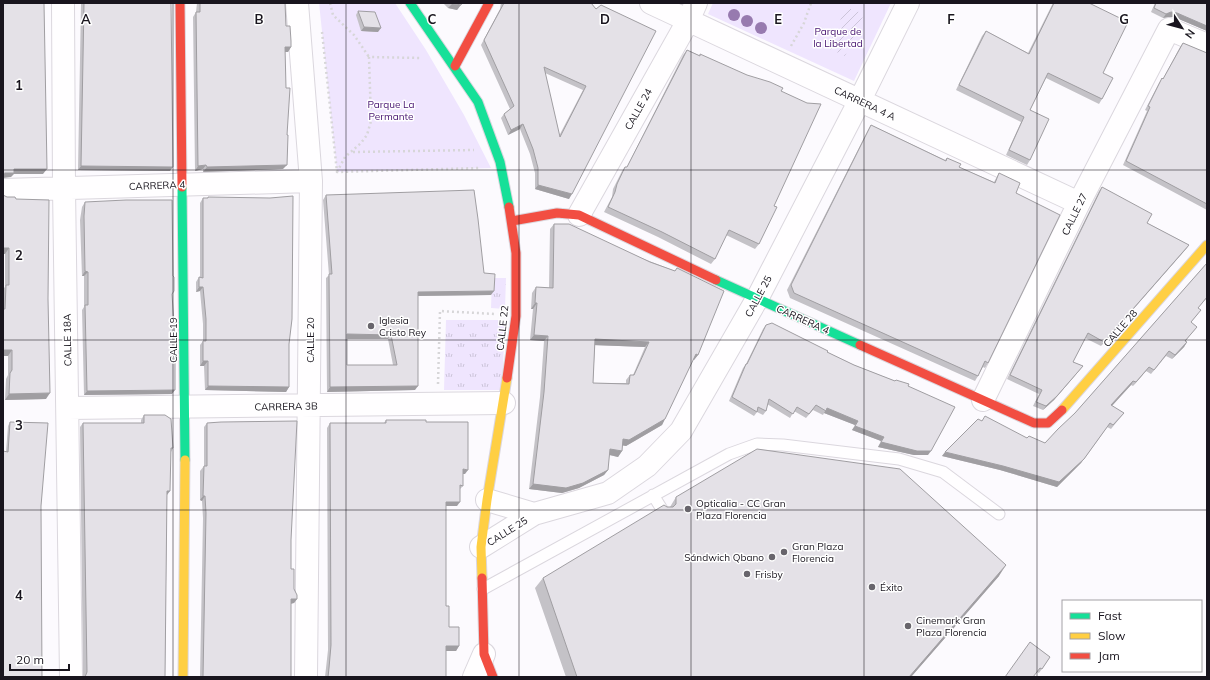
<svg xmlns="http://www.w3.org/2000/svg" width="1210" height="680" viewBox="0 0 1210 680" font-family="Mulish,sans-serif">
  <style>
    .grass { fill: url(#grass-tufts) }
    .park { fill: #efe5fe }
    .garden { fill: url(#garden-furrows) }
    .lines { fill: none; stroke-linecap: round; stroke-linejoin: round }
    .lane-casing { stroke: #dbd7de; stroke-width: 13 }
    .street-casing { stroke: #dbd7de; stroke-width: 24 }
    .fast-casing { stroke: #dbd7de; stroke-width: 11 }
    .slow-casing { stroke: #dbd7de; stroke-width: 11 }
    .jam-casing { stroke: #dbd7de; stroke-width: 11 }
    .path { stroke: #d7d6d8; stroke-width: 2.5; stroke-dasharray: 2 3; stroke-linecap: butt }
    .lane { stroke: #fffeff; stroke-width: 11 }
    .street { stroke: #fffeff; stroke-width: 22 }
    .fast { stroke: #16e098; stroke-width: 9 }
    .slow { stroke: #ffcf43; stroke-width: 9 }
    .jam { stroke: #f24e42; stroke-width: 9 }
    .tree { fill: #977aaf }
    .wall { fill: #c4c2c7; fill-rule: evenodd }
    .shaded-wall { fill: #a09ea2 }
    .building { fill: #e4e1e7; stroke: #a09ea2; fill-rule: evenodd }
    .grid { fill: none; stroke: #19151e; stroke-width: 1; stroke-opacity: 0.55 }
    .poi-dot { fill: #68656c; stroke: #fff; stroke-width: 1.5 }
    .labels { text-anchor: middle; stroke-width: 3; stroke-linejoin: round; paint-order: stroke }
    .park-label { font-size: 10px; fill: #45126f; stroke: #fff }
    .street-label { font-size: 10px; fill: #19151e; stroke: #fff }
    .poi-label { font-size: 10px; fill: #19151e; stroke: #fff; text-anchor: start }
    .grid-label { font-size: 13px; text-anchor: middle; font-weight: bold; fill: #19151e; stroke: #fff; stroke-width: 3; stroke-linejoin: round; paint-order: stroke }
  </style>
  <defs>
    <pattern id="grass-tufts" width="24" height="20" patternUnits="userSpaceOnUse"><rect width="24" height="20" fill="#efe5fe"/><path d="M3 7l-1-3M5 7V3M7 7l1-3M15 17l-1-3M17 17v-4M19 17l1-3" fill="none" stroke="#ccc4d9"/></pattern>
    <pattern id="garden-furrows" width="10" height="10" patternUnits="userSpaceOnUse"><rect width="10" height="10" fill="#efe5fe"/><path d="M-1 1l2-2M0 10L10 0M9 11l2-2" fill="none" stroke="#ccc4d9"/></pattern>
  </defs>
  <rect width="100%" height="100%" fill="#fcfafe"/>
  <!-- grass -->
  <path class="grass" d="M492,278H506L505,309L491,308Z
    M446,320H505L502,390H444Z"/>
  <!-- park -->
  <path class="park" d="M319,3H395L426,50L464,115L491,168L337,172Z
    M713,3H891L854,81L708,14Z"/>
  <!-- garden -->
  <path class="garden" d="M846,7L864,14L845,56L828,48Z"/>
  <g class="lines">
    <defs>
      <path id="lane" d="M653,495L663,511
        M483,589L729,454L757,444L783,445L899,459L943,472L999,514"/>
      <path id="street" d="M63,3L64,188L71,677
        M297,3L311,181L306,677
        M651,3L1079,203
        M3,190L311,181
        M579,215L688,21L696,3
        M983,400L1079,203L1169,29L1207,45
        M68,408L504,403
        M487,500L534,514
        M481,547L534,514L608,493L647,466L681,431L757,299L860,100L908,3
        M474,677L484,654"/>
      <path id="fast" d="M410,3L478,102L500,162L509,207
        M182,187L185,460
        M716,280L860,345"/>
      <path id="slow" d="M1062,410L1207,245
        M482,578L481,547L487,500L507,378
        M183,677L185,460"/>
      <path id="jam" d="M180,3L182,187
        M455,66L489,3
        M512,221L557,213L579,215L716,280
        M860,345L1034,423H1048L1062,410
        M507,378L516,316V253L509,207
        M482,578L484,654L493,677"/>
    </defs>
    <!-- lane casing -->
    <use href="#lane" class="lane-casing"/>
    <!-- street casing -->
    <use href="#street" class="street-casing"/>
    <!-- fast casing -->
    <use href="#fast" class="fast-casing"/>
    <!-- slow casing -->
    <use href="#slow" class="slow-casing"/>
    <!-- jam casing -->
    <use href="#jam" class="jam-casing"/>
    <!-- path -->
    <path class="path" d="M330,3L333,15L354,35L369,57
      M322,32L337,172L480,168
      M791,46L804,23L811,3
      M353,152L474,150
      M337,172L345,157L361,143L367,135L371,121L369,57L422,58
      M438,384L440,311L495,314"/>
    <!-- lane -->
    <use href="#lane" class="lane"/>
    <!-- street -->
    <use href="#street" class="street"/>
    <!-- fast -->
    <use href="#fast" class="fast"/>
    <!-- slow -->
    <use href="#slow" class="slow"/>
    <!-- jam -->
    <use href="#jam" class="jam"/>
  </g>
  <!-- trees -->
  <g class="tree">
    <circle cx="734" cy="15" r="6"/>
    <circle cx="747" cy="21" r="6"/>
    <circle cx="761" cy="28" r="6"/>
  </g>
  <!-- wall -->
  <path class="wall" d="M81,3H171L170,171L78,170Z
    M197,3H285L286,26L291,47L288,52H285L283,169L203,172V169L195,171L193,17L196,12Z
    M443,3H462L457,10L448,8Z
    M501,3H591L596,9L601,5L569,199L535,189V173L530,154L520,129L508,135L501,118L504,114L510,109L481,45L500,9ZM545,73L583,90L559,136Z
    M1053,3H1089L1103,73L1102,99L1099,104L1046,78L1030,110V160L1027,165L1006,155L1021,122L956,90L982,36L986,31L1028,53Z
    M1155,3H1205L1207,4V31L1174,17H1168L1163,18L1151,12Z
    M358,11L378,32L361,31L356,15Z
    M1183,43L1207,53V210L1123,165L1147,111L1145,110L1159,83L1162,78L1163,79L1180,47Z
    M687,50L781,91L774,206L759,244L755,249L726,235L715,259L711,264L658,237L604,212L612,197L613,189L622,171L625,167H627L683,55Z
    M871,125L945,160L947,158L959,167L994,182L999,173L1016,193L988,363L985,368L983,367L978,376L975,381L790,298L787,290L868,130Z
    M1102,187L1147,223L1189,245L1186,249L1101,346L1085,338L1073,362L1083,366L1054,400L1043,410L1033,406L1039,394L1007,379L1099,191Z
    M3,195L46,399L5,400L6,379L8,375V356H3V289L5,287V254H3Z
    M326,195L484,273L491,295L418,296L415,390L327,392L326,278L329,275L323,200ZM347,339H388L393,365H347Z
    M208,197L289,344V387L286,392L205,390L204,366H200V345L203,341V324L200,291L196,292V282L199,277H200V203L203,198H208Z
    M85,202L172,294V394L84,395L82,310L84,307V276H82L80,220L82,207Z
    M554,224L675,271L677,268L698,355L694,360H693L662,425L626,446L622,445V451L618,457L609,455L608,470L604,475L579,488L562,493L529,489L540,397L544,341L530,340L533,309H531L532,293L536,287L549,288L550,229ZM595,345L645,347L633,375H630L626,380V383H593Z
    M1207,263V298L1198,308V314L1191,322L1197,327L1185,341L1187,342L1184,347L1172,359L1166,356L1151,374L1146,371L1133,386L1131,385L1112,406L1124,413L1111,429L1107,427L1081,463L1057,487L1000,470L942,456L982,421L1027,438L1045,443L1075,413Z
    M766,325L827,352L854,365L908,386L928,455H914L878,447L881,441L852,430L855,425L824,413L823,415L813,410L806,418L794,411L790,418L767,404L766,411L763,415L757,412L754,416L729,401L743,368L746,364L763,329Z
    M144,415L173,448L171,452L167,495L165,677H83L80,427L83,423H141V420Z
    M386,420L426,422L465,474H463V486L460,489L457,506H446V606L449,627L459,646L456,651H446V677H325L328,650L327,428L330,423H384Z
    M10,422L41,506L6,452L8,426Z
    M207,423L291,540V569L294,589L297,599L294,603L291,604V677H200L203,518L202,501L200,500V471L204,466V427Z
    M676,497L999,576L911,677H566L535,588L543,578L670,507Z
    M1030,642L1050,657L1039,673L1037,672Z"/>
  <!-- shaded-wall -->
  <path class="shaded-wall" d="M452,4L461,5L457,10L448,8Z
    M1171,12L1177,13L1207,26V31L1174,17H1168L1163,18L1166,14Z
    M364,27L381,28L378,32L361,31Z
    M285,47H291L288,52H282Z
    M523,124L520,129L508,135L511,130Z
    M206,165L203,169L195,171L198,166Z
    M287,165L283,169L203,172L207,167Z
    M81,166L173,167L170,171L78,170Z
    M14,169H47L43,174H14L11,177L3,178V174Z
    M538,185L572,194L569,199L535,189Z
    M1189,245L1186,249L1101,346L1104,342Z
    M3,248H9L5,254H3Z
    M85,271L88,272L84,276H82Z
    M199,287H203L200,291L196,292Z
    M494,291L491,295L415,296L418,292Z
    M535,303H537L533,309H531Z
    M347,334L391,335L388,339H344Z
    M534,335L548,336L544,341L530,340Z
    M595,339L649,342L645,347L591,345Z
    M1187,342L1184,347L1172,359L1175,355Z
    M3,350H12L8,356H3Z
    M696,354L698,355L694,360H692Z
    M203,361H208L204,366H200Z
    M1083,366L1054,400L1043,410L1046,406Z
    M1149,367L1146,371L1133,386L1136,382Z
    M1133,381L1131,385L1108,410L1111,405Z
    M208,386L289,387L286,392L205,390Z
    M418,386L415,390L327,392L330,387Z
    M175,390L172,394L84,395L87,391Z
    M50,393L46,399L5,400L9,394Z
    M827,408L858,421L855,425L824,413Z
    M665,419L662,425L626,446L620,445L623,439Z
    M1110,423L1081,463L1057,487L1000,470L942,456L945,452L1003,466Z
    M855,426L884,437L881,441L852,430Z
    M881,442L931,451L928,455H914L878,447Z
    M610,449L622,451L618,457L606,454Z
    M463,469L468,470L465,474H459Z
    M608,470L604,475L579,488L562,493L529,489L533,484Z
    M167,491H170L167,495Z
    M203,496H205L202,501L200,500Z
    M446,502H460L457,506H442Z
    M1006,565L999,576L911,677H909Z
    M291,599H297L294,603L288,604Z
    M446,646H459L456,651H443Z"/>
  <!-- building -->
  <path class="building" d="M3,3H44L47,169H14V173H5L3,174Z
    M84,3H171L173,167L81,166Z
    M200,3H285L286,26H290L291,41V47H285L286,88H290L287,135H288L287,165L207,167L206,165L198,166L196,12H200Z
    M451,3H462L461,5Z
    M504,3H591L596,9L601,5L656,31L572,194L538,185V168L533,149L523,124L511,130L504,114L514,106L484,40ZM544,67L586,86L560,137Z
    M1054,3H1089L1128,22L1103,73L1113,78L1102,99L1048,73L1030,110L1049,119L1030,160L1009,150L1024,117L959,85L986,31L1029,54Z
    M1156,3H1205L1207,4V26L1177,13L1171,12L1166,14L1154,8Z
    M358,11L375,12L381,28L364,27Z
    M1183,43L1207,53V204L1126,161L1150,107L1148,106L1162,78L1163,79Z
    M687,50L700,56V54L747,75L770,82L783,88L781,91L807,103L821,104L774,206L777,207L759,244L729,230L715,259L662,232L608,207L615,192L617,184L625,167H627Z
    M871,125L946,161L947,158L961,164L959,167L995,183L999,173L1020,183L1016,193L1060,215L988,363L985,361L978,376L794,293L791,285Z
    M1102,187L1152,214L1147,223L1189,245L1104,342L1088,333L1073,362L1083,366L1057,396L1046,406L1036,402L1042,390L1010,375Z
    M474,190L478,219L484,273L495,274L494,291L418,292V386L330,387L329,274H332L326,195ZM347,334L391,335L397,365H347Z
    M3,195L7,197H15L16,199L49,200L48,299L50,393L9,394L10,373L12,370V350H3V309H5L6,285H9V248H3Z
    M293,196L292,319L289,344V387L208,386V361H203V341H206V319L203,287H199V277L203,278V198H208V197L270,198Z
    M126,200H172L173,276L174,277V291L172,294L175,340V390L87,391L85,305H88V272L85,271L84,216L85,202Z
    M554,224H569L650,262L675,271L677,268L724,291L698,355L696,354L665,419L629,440L623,439L622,451L610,449L608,470L583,483L566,488L533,484L544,392L548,336L534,335L537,303H535L536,287L553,288ZM595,339L649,342L634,375H630L629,384L593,383Z
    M1207,263V297L1198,308L1201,310L1191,322L1197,327L1185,341L1187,342L1175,355L1169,351L1154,370L1149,367L1136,382L1133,381L1111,405L1124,413L1113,425L1110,423L1084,459L1059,482L1003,466L945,452L978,419L982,421L985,416L1027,438L1029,436L1045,443L1058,429L1075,413Z
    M772,323L828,351L827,352L854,365L895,381L896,380L909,384L908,386L955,407L931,451H917L881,442L884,437L855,426L858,421L827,408L826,411L816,405L809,414L797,407L793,414L769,399L766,411L758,407L757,412L732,397L746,364H747L766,325Z
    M144,415H165L171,419L173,448H171L170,491H167L165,677H85L87,672L83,423H144Z
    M386,420H426V422H468V470L463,469V486L460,485V502H446V606H449V627H459V646H446V677H328L329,668L331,645L330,423H386Z
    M297,421L291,540V569H294V589L297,595V599H291V677H203L206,513L205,496H203L204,466H207V423L221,422Z
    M10,422L48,423L41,506L42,677H3V451L8,452Z
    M757,449L900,469L1006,565L909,677H577L543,578L664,505L667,507H673L676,504V497Z
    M1030,642L1050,657L1042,669L1040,668L1033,677H1005Z"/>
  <!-- grid -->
  <path class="grid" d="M173,3V677M346,3V677M519,3V677M691,3V677M864,3V677M1037,3V677M3,170H1207M3,340H1207M3,510H1207"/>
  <!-- markers -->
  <g class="poi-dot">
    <circle cx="371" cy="326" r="4"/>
    <circle cx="688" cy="509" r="4"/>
    <circle cx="784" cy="552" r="4"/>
    <circle cx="772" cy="557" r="4"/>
    <circle cx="747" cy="574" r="4"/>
    <circle cx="872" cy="587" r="4"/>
    <circle cx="908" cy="626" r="4"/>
  </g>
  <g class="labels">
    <!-- park labels -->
    <g class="park-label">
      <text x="838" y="35">Parque de<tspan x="838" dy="12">la Libertad</tspan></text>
      <text x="391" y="108">Parque La<tspan x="391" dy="12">Permante</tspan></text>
    </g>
    <!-- street labels -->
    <g class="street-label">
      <text transform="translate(865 103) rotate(25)" y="4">CARRERA 4 A</text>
      <text transform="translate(638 109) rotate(-61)" y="4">CALLE 24</text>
      <text transform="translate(157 185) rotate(-2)" y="4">CARRERA 4</text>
      <text transform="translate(1074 214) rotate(-64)" y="4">CALLE 27</text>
      <text transform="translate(758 296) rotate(-62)" y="4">CALLE 25</text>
      <text transform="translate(803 319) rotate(24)" y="4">CARRERA 4</text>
      <text transform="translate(502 328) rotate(-84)" y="4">CALLE 22</text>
      <text transform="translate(1120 328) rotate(-49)" y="4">CALLE 28</text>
      <text transform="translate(67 340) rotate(-91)" y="4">CALLE 18A</text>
      <text transform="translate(173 340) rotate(-90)" y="4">CALLE 19</text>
      <text transform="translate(310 340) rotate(-90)" y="4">CALLE 20</text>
      <text transform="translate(286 406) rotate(-1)" y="4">CARRERA 3B</text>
      <text transform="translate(507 531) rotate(-32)" y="4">CALLE 25</text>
    </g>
    <!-- poi labels -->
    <g class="poi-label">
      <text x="379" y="324">Iglesia<tspan x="379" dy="12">Cristo Rey</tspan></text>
      <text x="696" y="507">Opticalia - CC Gran<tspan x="696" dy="12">Plaza Florencia</tspan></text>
      <text x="792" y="550">Gran Plaza<tspan x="792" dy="12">Florencia</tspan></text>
      <text x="764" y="561" text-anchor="end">Sándwich Qbano</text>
      <text x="755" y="578">Frisby</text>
      <text x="880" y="591">Éxito</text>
      <text x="916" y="624">Cinemark Gran<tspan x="916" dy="12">Plaza Florencia</tspan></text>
    </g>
  </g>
  <g class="grid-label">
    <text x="86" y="24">A</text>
    <text x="259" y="24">B</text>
    <text x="432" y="24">C</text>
    <text x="605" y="24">D</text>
    <text x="778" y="24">E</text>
    <text x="951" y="24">F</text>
    <text x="1124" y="24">G</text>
    <text x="19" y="90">1</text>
    <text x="19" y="260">2</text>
    <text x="19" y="430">3</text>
    <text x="19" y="600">4</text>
  </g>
  <!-- border -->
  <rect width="1210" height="680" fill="none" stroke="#19151e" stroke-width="8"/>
  <!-- legend -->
  <rect x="1062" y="600" width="140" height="72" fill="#ffffff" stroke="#a3a1a5"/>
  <rect x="1070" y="613" width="20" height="6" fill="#16e098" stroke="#a3a1a5"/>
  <text x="1098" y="620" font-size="12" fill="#19151e">Fast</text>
  <rect x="1070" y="633" width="20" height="6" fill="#ffcf43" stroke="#a3a1a5"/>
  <text x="1098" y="640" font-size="12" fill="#19151e">Slow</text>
  <rect x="1070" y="653" width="20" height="6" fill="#f24e42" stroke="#a3a1a5"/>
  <text x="1098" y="660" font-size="12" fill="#19151e">Jam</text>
  <!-- north arrow -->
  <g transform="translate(1182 28) rotate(126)" stroke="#ffffff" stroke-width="3" paint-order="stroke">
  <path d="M0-3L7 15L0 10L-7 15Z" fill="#19151e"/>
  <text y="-6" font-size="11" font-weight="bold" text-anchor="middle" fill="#19151e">N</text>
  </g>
  <!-- scale -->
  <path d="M10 664v6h59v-6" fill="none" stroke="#19151e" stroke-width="2"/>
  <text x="16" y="664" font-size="12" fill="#19151e" stroke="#ffffff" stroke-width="3" paint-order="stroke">20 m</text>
</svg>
